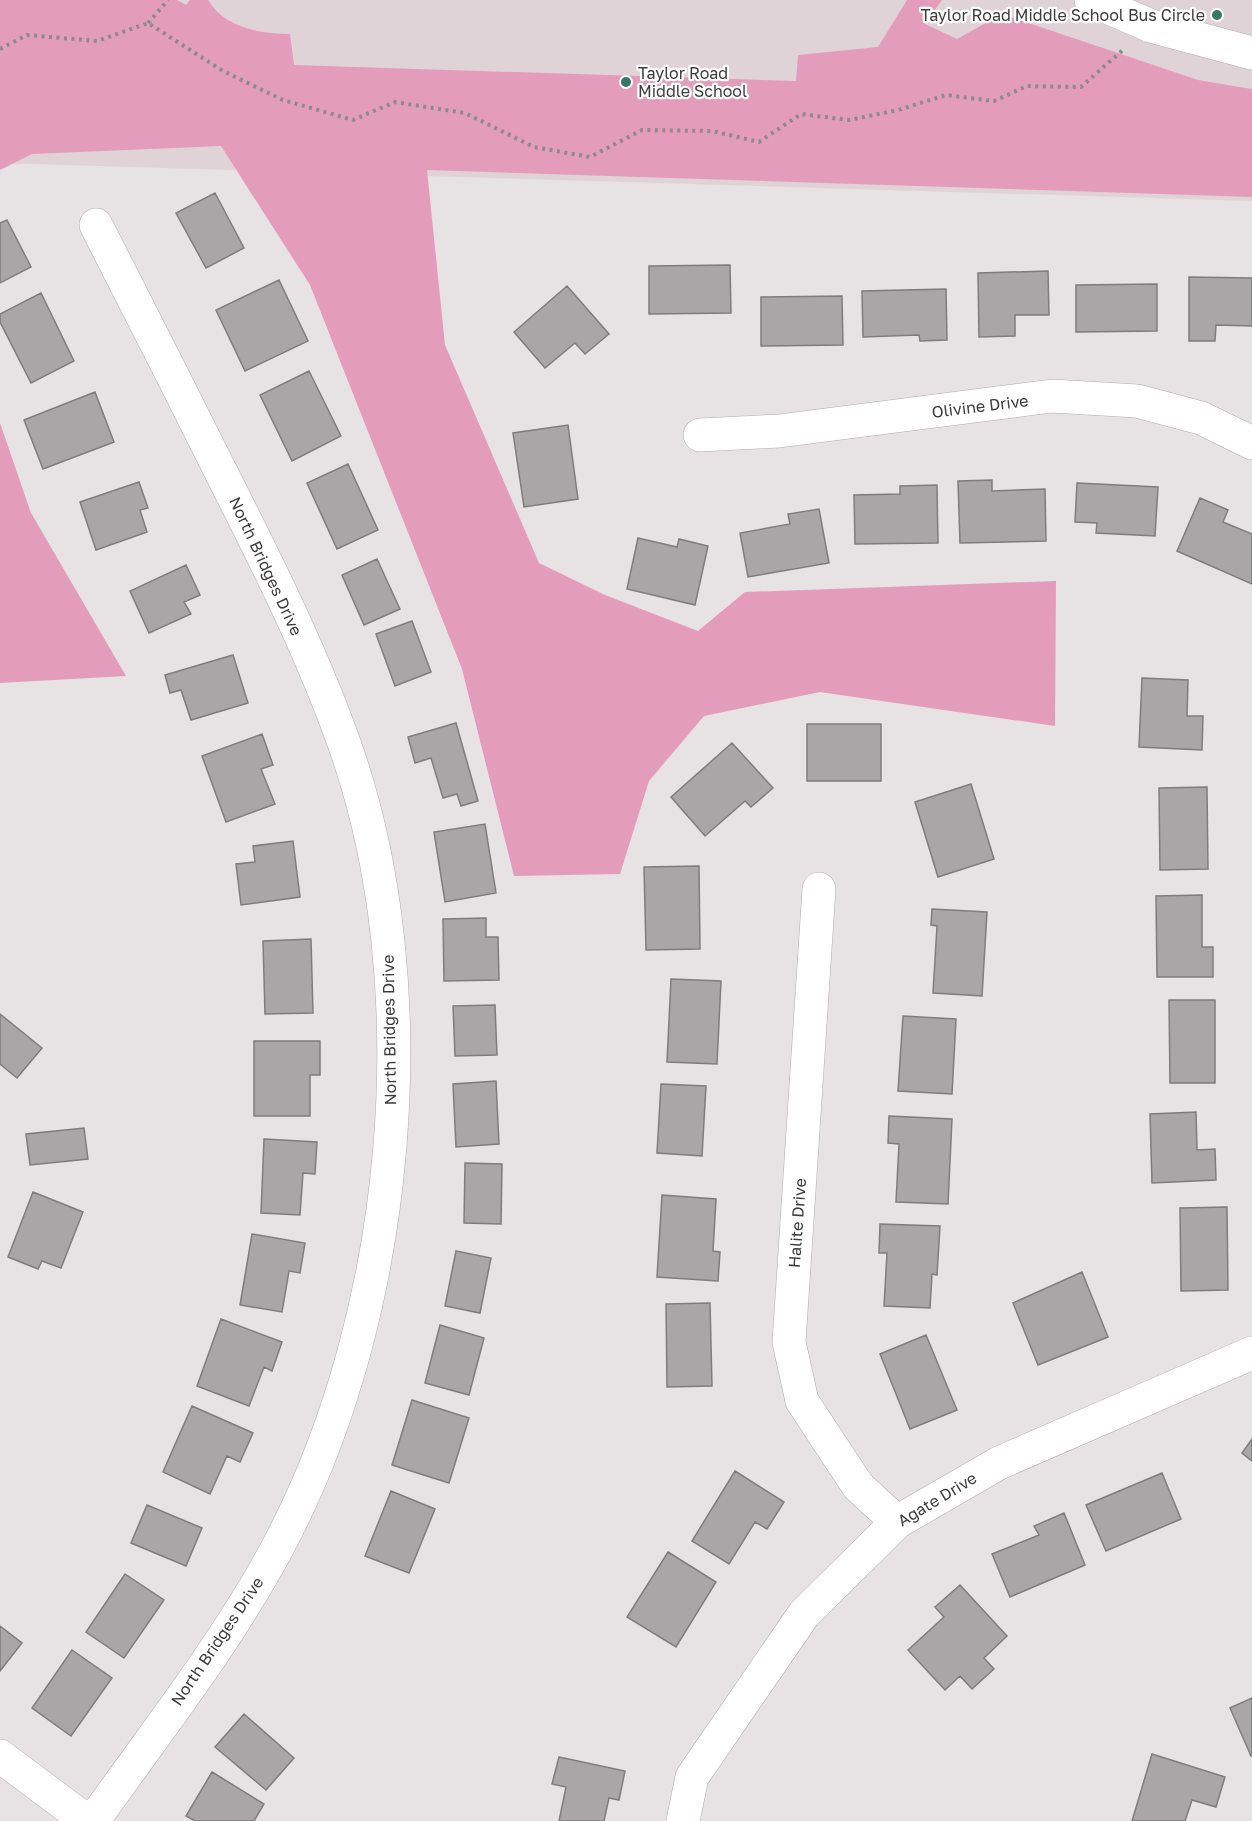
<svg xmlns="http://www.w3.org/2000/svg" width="1252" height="1821" viewBox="0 0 1252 1821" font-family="'Golos Text',sans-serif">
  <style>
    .built { fill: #e0d3d8 }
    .green { fill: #e49cbb }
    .building { fill: #aaa5a7; stroke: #807c7e; stroke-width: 1.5 }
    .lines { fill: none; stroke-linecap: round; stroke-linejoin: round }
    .minor-casing { stroke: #b1acae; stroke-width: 34 }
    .path { stroke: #8e8a8c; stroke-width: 4; stroke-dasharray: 3 4.5; stroke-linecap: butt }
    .minor { stroke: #fff; stroke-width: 33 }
    .poi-dot { fill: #377765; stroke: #fff; stroke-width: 2 }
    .labels { text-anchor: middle; stroke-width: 4.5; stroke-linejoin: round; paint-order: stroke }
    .poi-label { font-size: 16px; fill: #3d3b3c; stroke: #fff; text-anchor: end }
    .street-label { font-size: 16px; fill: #3d3b3c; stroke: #fff }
  </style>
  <rect width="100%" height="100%" fill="#e7e2e4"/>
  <!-- built -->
  <path class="built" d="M0,0H1252V201L0,163Z"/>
  <!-- green -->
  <path class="green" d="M0,0H177L186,5L190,0H208C224,27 259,34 290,34L294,65L796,81L798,55L878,47L907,0H942L925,24L957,39L1002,14L1198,80L1252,89V197L427,170L445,345L539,563L605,595L698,631L745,592L1056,581L1055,726L820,692L704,716L649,781L620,874L514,876L462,669L310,285L221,146L32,154L0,170Z
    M0,423L31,513L126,676L0,683Z"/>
  <!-- building -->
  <path class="building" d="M215,193L244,248L206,268L176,213Z
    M7,220L31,267L0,283V223Z
    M730,265L731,313L649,314V266Z
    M1048,271L1049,315H1015V336L979,337L978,273Z
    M1189,277L1252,278V326L1216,325L1215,341H1189Z
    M279,280L308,341L245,371L216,310Z
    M1157,284V331L1076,332V285Z
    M567,286L609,334L585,354L575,343L545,368L514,332Z
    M946,289L947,340L920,341L919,335L863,337L862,291Z
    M41,293L74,361L31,383L0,322V314Z
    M842,296L843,345L761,346V297Z
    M309,371L341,436L292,461L260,395Z
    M95,392L114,442L43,469L24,420Z
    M568,425L578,499L524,507L513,433Z
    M348,464L378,530L337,549L307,483Z
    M992,480V491L1045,489L1046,541L960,543L958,481Z
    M139,482L148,508L140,510L147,532L96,550L80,502Z
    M1077,483L1158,487L1155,536L1096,533L1097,523L1075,522Z
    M937,485L938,543L855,544L854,495L900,494V486Z
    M1200,498L1228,510L1223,522L1252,534V584L1177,551Z
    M819,509L829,563L748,577L740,533L790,524L788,514Z
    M638,538L677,547L679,539L708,546L695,605L627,589Z
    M377,559L400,609L364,625L342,575Z
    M186,565L200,595L184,602L191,614L149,633L130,591Z
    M412,621L431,672L395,686L376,634Z
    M233,655L248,703L191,720L181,690L170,693L165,675Z
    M1142,678L1188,680L1187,716H1203L1202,750L1139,747Z
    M456,723L478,801L461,806L457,794L443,798L431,758L415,763L408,737Z
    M807,724H881V781H807Z
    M262,734L273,765L261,769L275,804L226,822L202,756Z
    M732,743L773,788L751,807L745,801L705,836L671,797Z
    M971,784L994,859L938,877L915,802Z
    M1207,787L1208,869L1160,870L1159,788Z
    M485,824L496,893L445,902L434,832Z
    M293,841L300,897L241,905L236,864L255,862L253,846Z
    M699,866L700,949L646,950L644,867Z
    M1202,895V947H1213V977H1157L1156,896Z
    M932,909L987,912L982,996L933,993L937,926L931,925Z
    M486,918V937H498L499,980L444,981L443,919Z
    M311,939L313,1013L265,1014L263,941Z
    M671,979L721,981L717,1064L667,1062Z
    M1169,1000H1215V1083H1170Z
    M495,1005L497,1055L455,1056L453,1006Z
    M0,1014L42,1048L17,1078L0,1064Z
    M903,1016L956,1019L952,1094L898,1091Z
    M254,1041H320V1075H310V1116H254Z
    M496,1081L499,1144L456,1147L453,1084Z
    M661,1084L706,1086L702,1156L657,1153Z
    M1196,1112L1197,1150L1215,1149L1216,1180L1152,1183L1150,1114Z
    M889,1116L952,1119L948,1204L896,1202L899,1144L888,1143Z
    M84,1128L88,1159L30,1165L26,1134Z
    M264,1139L317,1142L315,1174L303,1173L300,1215L261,1213Z
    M465,1163L502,1164L501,1224L464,1223Z
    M33,1192L83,1212L61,1268L42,1261L38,1269L8,1257Z
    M662,1195L716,1199L713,1251L720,1252L718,1281L657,1277Z
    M1227,1207L1228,1290L1181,1291L1180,1208Z
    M880,1224L940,1226L937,1275L932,1274L930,1308L884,1306L887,1253H879Z
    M252,1234L305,1243L300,1273L289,1271L282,1312L240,1305Z
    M456,1251L491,1258L480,1313L445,1306Z
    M1082,1272L1108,1337L1038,1365L1013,1303Z
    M710,1303L712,1386L667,1387L666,1304Z
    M221,1319L282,1342L272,1371L264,1367L249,1406L197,1386Z
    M440,1325L484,1338L469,1395L425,1383Z
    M926,1335L957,1410L910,1429L880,1354Z
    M412,1400L469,1418L449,1483L392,1465Z
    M192,1406L253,1433L240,1462L227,1456L210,1494L163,1472Z
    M1252,1439V1461L1242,1453Z
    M735,1471L784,1502L767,1529L755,1522L729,1564L692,1541Z
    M1162,1473L1181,1519L1106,1551L1086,1505Z
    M391,1491L435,1509L409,1573L365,1556Z
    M147,1505L202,1528L186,1566L131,1543Z
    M1064,1513L1085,1565L1010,1597L992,1554L1039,1535L1034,1526Z
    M668,1552L716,1582L676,1647L627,1617Z
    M125,1574L164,1600L124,1658L86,1632Z
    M960,1585L1007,1636L984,1658L994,1669L972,1689L960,1676L945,1690L908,1650L944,1617L935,1607Z
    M0,1626L22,1643L0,1671Z
    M72,1650L112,1678L71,1736L32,1708Z
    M1252,1698V1756H1251L1230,1708Z
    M244,1714L294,1758L266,1790L215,1747Z
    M1152,1754L1225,1777L1216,1807L1192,1800L1185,1821H1132Z
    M559,1757L625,1771L619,1800L609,1798L604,1821H559L566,1787L552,1784Z
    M212,1772L264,1804L254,1821H195L186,1816Z"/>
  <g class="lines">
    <defs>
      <path id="minor" d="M1091,0L1151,26L1252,53
        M700,435L779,431L1052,396L1137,401L1201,418L1252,443
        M819,889L789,1342L802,1401L858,1486L897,1522
        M0,1756L87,1821
        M93,1821C158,1729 230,1639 282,1539C400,1312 431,986 344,743C312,653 269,567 226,482C183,396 140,311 96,225
        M683,1821L692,1777L804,1614L897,1522L999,1463L1252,1353"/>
    </defs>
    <!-- minor casing -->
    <use href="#minor" class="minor-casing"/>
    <!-- path -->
    <path class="path" d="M148,23L168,0
      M0,49L27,35L97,41L148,23L223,71L283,100L353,120L395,102L465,113L534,147L590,157L642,130L712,131L759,142L801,114L849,120L898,110L946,95L994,101L1027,86L1081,87L1125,48"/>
    <!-- minor -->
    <use href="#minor" class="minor"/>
  </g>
  <!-- markers -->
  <g class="poi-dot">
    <circle cx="1217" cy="15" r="6"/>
    <circle cx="626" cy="82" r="6"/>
  </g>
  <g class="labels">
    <!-- poi labels -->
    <g class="poi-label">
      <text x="1205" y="21">Taylor Road Middle School Bus Circle</text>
      <text x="638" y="79" text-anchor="start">Taylor Road<tspan x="638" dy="18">Middle School</tspan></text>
    </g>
    <!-- street labels -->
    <g class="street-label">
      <text transform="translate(980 406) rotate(-7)" y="6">Olivine Drive</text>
      <text transform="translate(266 566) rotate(65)" y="6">North Bridges Drive</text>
      <text transform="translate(389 1030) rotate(-91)" y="6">North Bridges Drive</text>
      <text transform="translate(797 1223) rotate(-86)" y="6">Halite Drive</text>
      <text transform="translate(937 1499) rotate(-31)" y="6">Agate Drive</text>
      <text transform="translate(217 1641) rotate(-56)" y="6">North Bridges Drive</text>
    </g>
  </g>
</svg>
